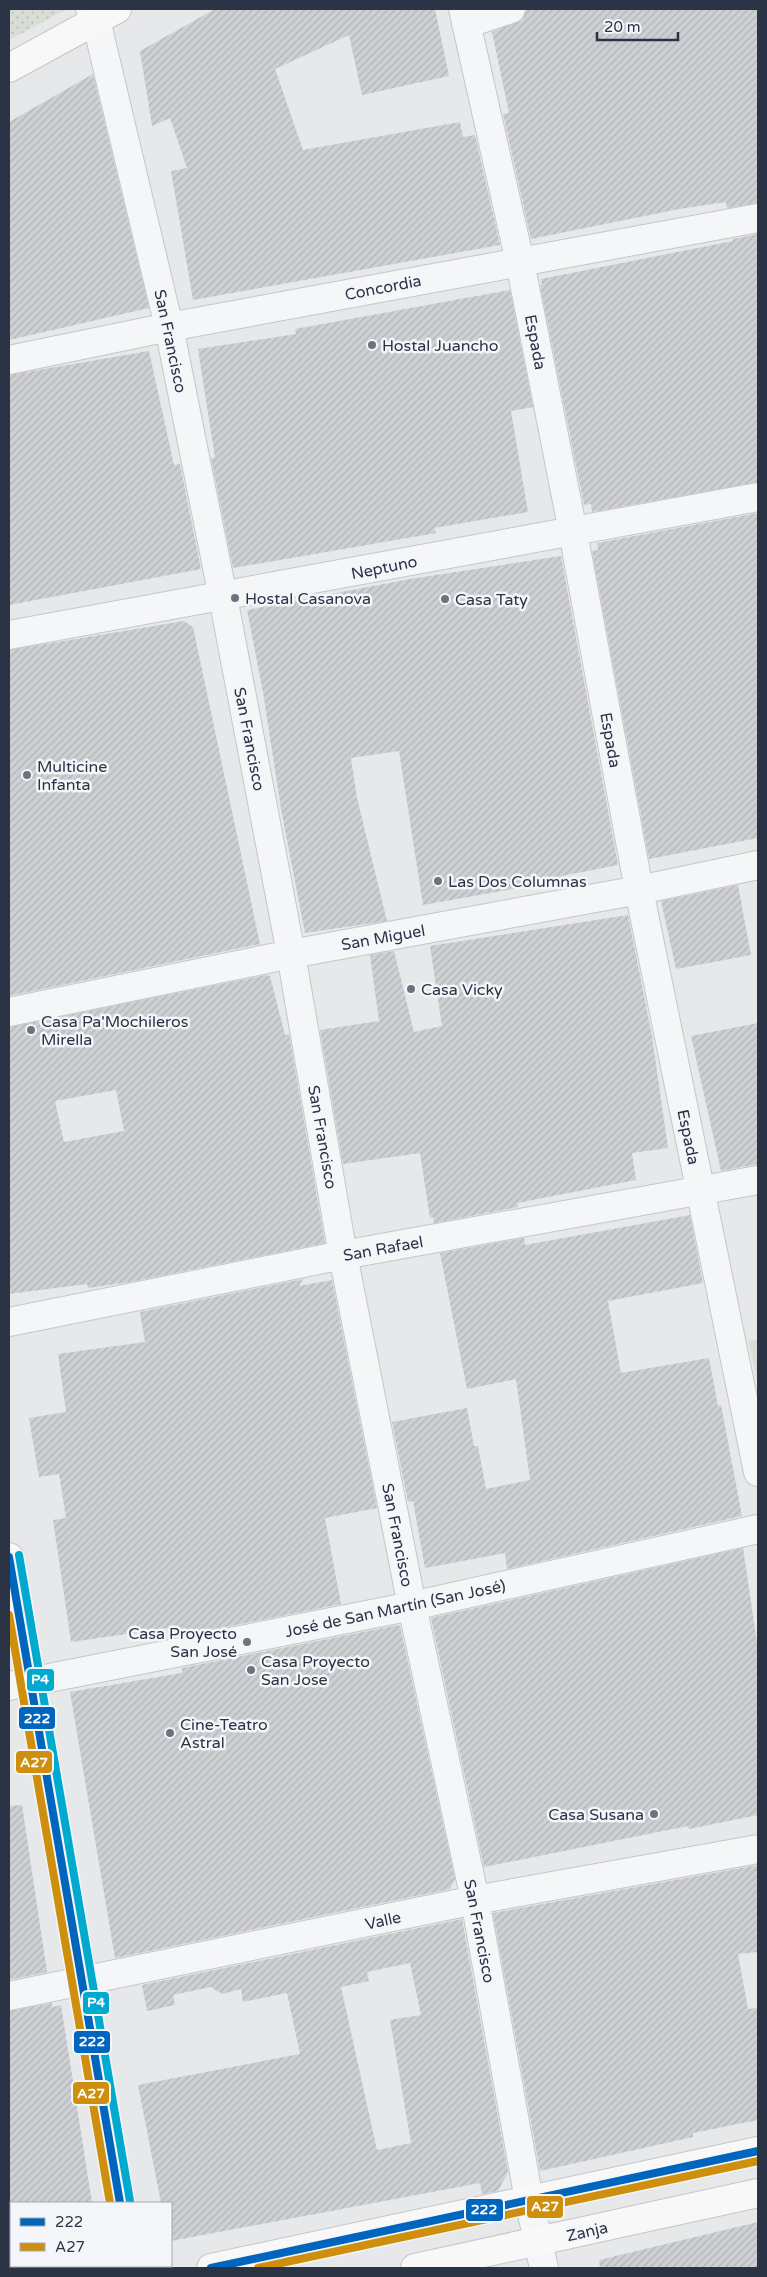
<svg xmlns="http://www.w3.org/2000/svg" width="767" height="2277" viewBox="0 0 767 2277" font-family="'Varela Round',sans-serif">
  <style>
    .grass { fill: url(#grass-dots) }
    .garden { fill: #d6ded6 }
    .building { fill: url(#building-hatch); fill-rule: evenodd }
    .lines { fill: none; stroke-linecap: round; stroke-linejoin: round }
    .minor-casing { stroke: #c4c6c8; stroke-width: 30 }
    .tertiary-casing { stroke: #c4c6c8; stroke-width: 30 }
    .secondary-casing { stroke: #c4c6c8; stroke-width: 30 }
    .primary-casing { stroke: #c2c5c8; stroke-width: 30 }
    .minor { stroke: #f5f6f7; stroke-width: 28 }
    .tertiary { stroke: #f5f6f7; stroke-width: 28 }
    .secondary { stroke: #f8f8f8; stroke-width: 28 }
    .primary { stroke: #f8f8f8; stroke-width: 28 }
    .bus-1-casing { stroke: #f4f6f9; stroke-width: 11 }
    .bus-2-casing { stroke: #f4f6f9; stroke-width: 11 }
    .bus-3-casing { stroke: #f4f6f9; stroke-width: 11 }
    .bus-1 { stroke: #0065bd; stroke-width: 8 }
    .bus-2 { stroke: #ce8f0e; stroke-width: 8 }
    .bus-3 { stroke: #00a9ce; stroke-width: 8 }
    .poi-dot { fill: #6c737f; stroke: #f4f6f9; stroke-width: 2 }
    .labels { text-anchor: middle; stroke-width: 5; stroke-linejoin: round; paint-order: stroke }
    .street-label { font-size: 16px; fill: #2b3445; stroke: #f4f6f9 }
    .poi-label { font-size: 16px; fill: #2b3445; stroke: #f4f6f9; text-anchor: start }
    .line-badge { stroke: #f4f6f9; stroke-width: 2 }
    .badge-label { font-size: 14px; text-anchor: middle; font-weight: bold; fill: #fff }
  </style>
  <defs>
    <pattern id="grass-dots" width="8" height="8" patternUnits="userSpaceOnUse" patternTransform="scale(1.25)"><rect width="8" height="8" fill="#d6ded6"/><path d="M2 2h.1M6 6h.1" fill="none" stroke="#b8bfb9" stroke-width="1.8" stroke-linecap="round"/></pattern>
    <pattern id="building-hatch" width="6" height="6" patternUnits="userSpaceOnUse" patternTransform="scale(1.25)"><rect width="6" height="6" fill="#ced0d3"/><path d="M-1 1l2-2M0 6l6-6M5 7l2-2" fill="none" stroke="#b1b3b6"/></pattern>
  </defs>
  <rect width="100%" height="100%" fill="#e6e8ea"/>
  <!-- grass -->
  <path class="grass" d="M9,9H67L9,40Z"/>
  <!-- garden -->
  <path class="garden" d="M758,1339V1385L749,1341Z"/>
  <!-- building -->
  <path class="building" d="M215,9H435L449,76L362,95L349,35L275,69L303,150L460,122L463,137L475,135L500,245L193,300L171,171L187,168L170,118L152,126L140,51Z
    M526,9H758V203L727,208L726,202L679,209L531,239L503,114L509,113L492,32L522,20Z
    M93,74L149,308L9,340V122Z
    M758,234V482L592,512L591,504L584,505L540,285H542L541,279L733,241V239Z
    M510,290L533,407L511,411L528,512L434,528L436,533L233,568L211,458H215L198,349L296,334L295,329Z
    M149,351L174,465L180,464L201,569L9,605V375Z
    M758,513V838L649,859L592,551L598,550L597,543Z
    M561,556L618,865L562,876L563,880L423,905L399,751L351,758L357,798L387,921L305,933L281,809L263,692L247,610L410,579Z
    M184,621L193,627L260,944L9,996V650Z
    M738,885L751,955L676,969L661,901Z
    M628,915L652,1036L668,1148L632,1153L636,1180L517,1203L518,1207L434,1223L433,1217L430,1218L420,1153L343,1164L320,1030L379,1021L370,955L394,951L414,1032L442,1026L430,946Z
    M266,975L270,976L285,1035L289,1034L325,1243L130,1282L88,1288L87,1284L9,1294V1027ZM116,1090L124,1131L64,1142L55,1101Z
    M758,1023V1164L721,1171L691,1036Z
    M690,1215L703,1283L608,1301L621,1373L709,1358L718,1406L721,1405L742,1516L507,1569L505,1553L425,1568L413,1501L408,1502L392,1422L467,1408L474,1446H478L486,1489L530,1480L516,1379L467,1389L440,1253L524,1238L525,1245Z
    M303,1279L299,1286L332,1280L377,1508L325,1518L341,1604L176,1637L175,1627L71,1642L53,1520L66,1518L59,1474L39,1477L29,1418L66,1412L58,1354L145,1342L140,1312Z
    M743,1548L758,1649V1815L689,1829L688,1826L484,1867L431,1618Z
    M398,1625L400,1626L455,1879L450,1889L115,1958L70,1692L182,1673V1668Z
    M22,1805L47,1972L9,1980V1806Z
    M758,1865V1952L738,1954L748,2009L758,2008V2120L693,2133V2137L540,2171L493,1913Z
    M462,1919L508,2172L498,2191L482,2194L480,2183L171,2241V2203H161L138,2085L300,2054L287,1993L243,2002L241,1989L222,1994L211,1987L173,1995L175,2005L147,2011L142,1985ZM410,1963L421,2015L390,2020L411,2143L377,2150L341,1987L369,1981L367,1972Z
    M52,2003V2007L61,2005L92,2203H9V2011Z
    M758,2222V2268H600L599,2260Z"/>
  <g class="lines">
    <defs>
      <path id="minor" d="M90,9L96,20L169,327L223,597L291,954L343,1255L412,1606L475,1900L529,2200L544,2268
        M463,9L520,262L573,532L639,890L758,1472
        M466,24L511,9
        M9,360L169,327L758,218
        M9,1012L291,954L639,890L758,865
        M9,1686L412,1606L758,1529
        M9,1996L475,1900L758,1849"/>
      <path id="tertiary" d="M9,635L758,497
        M9,1322L343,1255L758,1180"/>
      <path id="secondary" d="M9,68L117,9
        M211,2268L758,2151
        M415,2268L758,2193"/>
      <path id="primary" d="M9,1557L120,2203
        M130,2266L131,2268"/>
    </defs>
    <!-- minor casing -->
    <use href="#minor" class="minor-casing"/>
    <!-- tertiary casing -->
    <use href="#tertiary" class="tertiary-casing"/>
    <!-- secondary casing -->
    <use href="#secondary" class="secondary-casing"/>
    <!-- primary casing -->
    <use href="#primary" class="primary-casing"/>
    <!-- minor -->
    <use href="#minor" class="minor"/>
    <!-- tertiary -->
    <use href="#tertiary" class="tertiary"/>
    <!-- secondary -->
    <use href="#secondary" class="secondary"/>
    <!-- primary -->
    <use href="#primary" class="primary"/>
    <defs>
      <path id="bus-1" d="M9,1557L120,2203
        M211,2268L758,2151"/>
      <path id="bus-2" d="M9,1615L110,2203
        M258,2268L758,2161"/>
      <path id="bus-3" d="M19,1555L130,2201"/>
    </defs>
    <!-- bus-1 casing -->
    <use href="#bus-1" class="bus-1-casing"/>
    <!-- bus-2 casing -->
    <use href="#bus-2" class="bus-2-casing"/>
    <!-- bus-3 casing -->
    <use href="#bus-3" class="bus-3-casing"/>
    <!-- bus-1 -->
    <use href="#bus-1" class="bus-1"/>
    <!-- bus-2 -->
    <use href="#bus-2" class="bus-2"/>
    <!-- bus-3 -->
    <use href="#bus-3" class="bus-3"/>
  </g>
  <!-- markers -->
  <g class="poi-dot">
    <circle cx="372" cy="345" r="5"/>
    <circle cx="235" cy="598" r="5"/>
    <circle cx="445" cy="599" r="5"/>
    <circle cx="27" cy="775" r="5"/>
    <circle cx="438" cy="881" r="5"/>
    <circle cx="411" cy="989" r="5"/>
    <circle cx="31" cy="1030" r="5"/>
    <circle cx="247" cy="1642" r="5"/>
    <circle cx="251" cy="1670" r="5"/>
    <circle cx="170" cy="1733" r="5"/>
    <circle cx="654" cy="1814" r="5"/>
  </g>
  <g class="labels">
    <!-- street labels -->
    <g class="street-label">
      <text transform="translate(383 287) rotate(-11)" y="6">Concordia</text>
      <text transform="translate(171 341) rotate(78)" y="6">San Francisco</text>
      <text transform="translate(536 342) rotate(79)" y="6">Espada</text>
      <text transform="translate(384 567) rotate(-11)" y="6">Neptuno</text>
      <text transform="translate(250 739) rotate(79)" y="6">San Francisco</text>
      <text transform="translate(611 740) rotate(80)" y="6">Espada</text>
      <text transform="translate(383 937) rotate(-10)" y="6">San Miguel</text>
      <text transform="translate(323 1137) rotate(80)" y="6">San Francisco</text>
      <text transform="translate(689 1137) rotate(78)" y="6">Espada</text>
      <text transform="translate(383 1248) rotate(-10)" y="6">San Rafael</text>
      <text transform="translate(398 1535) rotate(79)" y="6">San Francisco</text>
      <text transform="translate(395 1608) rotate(-12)" y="6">José de San Martín (San José)</text>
      <text transform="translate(383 1920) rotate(-12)" y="6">Valle</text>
      <text transform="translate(480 1931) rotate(79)" y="6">San Francisco</text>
      <text transform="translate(587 2231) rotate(-13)" y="6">Zanja</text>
    </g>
    <!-- poi labels -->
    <g class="poi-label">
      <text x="382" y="351">Hostal Juancho</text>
      <text x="245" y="604">Hostal Casanova</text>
      <text x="455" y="605">Casa Taty</text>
      <text x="37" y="772">Multicine<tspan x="37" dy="18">Infanta</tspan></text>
      <text x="448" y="887">Las Dos Columnas</text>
      <text x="421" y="995">Casa Vicky</text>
      <text x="41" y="1027">Casa Pa'Mochileros<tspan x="41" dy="18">Mirella</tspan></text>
      <text x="237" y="1639" text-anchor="end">Casa Proyecto<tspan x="237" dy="18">San José</tspan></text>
      <text x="261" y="1667">Casa Proyecto<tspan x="261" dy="18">San Jose</tspan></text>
      <text x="180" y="1730">Cine-Teatro<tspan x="180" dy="18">Astral</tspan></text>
      <text x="644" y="1820" text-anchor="end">Casa Susana</text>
    </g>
  </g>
  <g class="line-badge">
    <rect x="26" y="1668" width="29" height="24" rx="5" fill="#00a9ce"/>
    <rect x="18" y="1706" width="38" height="24" rx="5" fill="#0065bd"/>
    <rect x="15" y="1750" width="38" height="24" rx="5" fill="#ce8f0e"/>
    <rect x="82" y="1991" width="28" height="24" rx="5" fill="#00a9ce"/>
    <rect x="73" y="2030" width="38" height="24" rx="5" fill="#0065bd"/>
    <rect x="72" y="2081" width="38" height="24" rx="5" fill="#ce8f0e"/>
    <rect x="526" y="2195" width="38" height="24" rx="5" fill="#ce8f0e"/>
    <rect x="465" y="2198" width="39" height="24" rx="5" fill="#0065bd"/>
  </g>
  <g class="badge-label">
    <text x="40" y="1684">P4</text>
    <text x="37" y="1723">222</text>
    <text x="34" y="1767">A27</text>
    <text x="96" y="2007">P4</text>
    <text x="92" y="2046">222</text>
    <text x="91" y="2098">A27</text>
    <text x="545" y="2211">A27</text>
    <text x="484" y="2214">222</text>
  </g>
  <!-- border -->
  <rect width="767" height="2277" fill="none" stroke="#2b3445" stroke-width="20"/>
  <!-- legend -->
  <rect x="10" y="2202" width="162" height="65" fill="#f4f6f9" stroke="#a4a8b1"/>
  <rect x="20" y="2218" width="25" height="8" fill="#0065bd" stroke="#a4a8b1"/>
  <text x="55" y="2227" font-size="15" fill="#2b3445">222</text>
  <rect x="20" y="2243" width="25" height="8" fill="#ce8f0e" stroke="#a4a8b1"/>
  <text x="55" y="2252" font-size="15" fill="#2b3445">A27</text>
  <!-- scale -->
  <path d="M597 32v8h81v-8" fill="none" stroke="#2b3445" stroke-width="2.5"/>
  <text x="604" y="32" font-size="15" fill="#2b3445" stroke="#f4f6f9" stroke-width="4" paint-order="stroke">20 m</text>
</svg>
